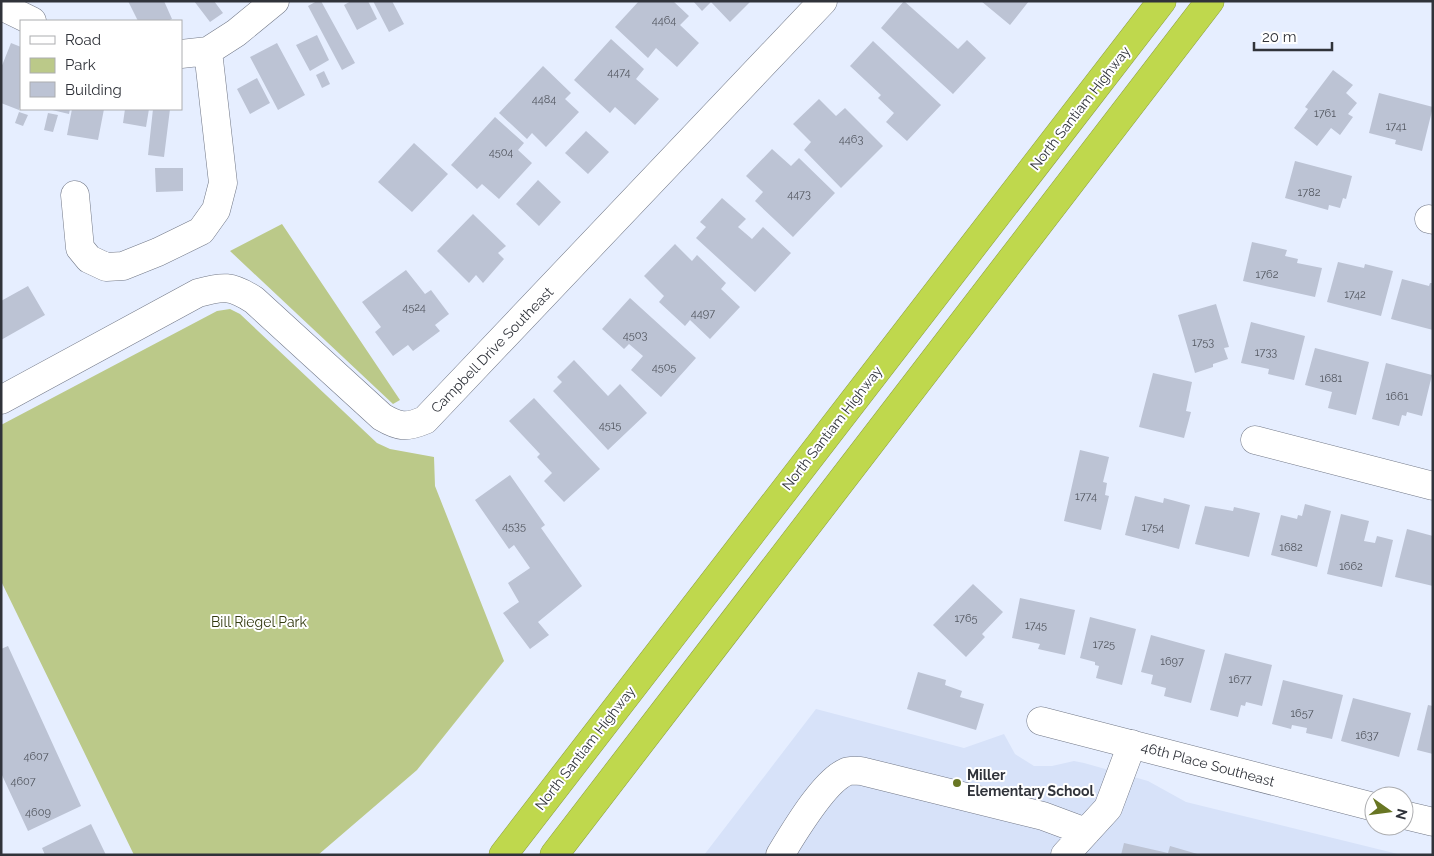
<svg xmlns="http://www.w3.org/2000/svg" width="1434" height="856" viewBox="0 0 1434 856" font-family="Raleway,sans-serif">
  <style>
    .built { fill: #d7e2f9 }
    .green { fill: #bbc989 }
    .building { fill: #bcc3d4 }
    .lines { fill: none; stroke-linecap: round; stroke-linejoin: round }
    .minor-casing { stroke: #727887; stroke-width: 29 }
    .highway-casing { stroke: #8d9e46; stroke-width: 29 }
    .minor { stroke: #fff; stroke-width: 28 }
    .highway { stroke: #bfd84d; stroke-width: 28 }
    .poi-dot { fill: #687623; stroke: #fff; stroke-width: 2 }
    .labels { text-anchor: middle; stroke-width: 4; stroke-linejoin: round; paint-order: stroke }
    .number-label { font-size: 11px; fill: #535760 }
    .street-label { font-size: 14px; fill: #30333a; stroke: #fff }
    .park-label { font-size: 14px; fill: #333a10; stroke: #fff }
    .poi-label { font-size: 14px; font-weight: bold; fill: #30333a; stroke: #fff; text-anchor: start }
  </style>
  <rect width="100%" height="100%" fill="#e6eeff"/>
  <!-- built -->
  <path class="built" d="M816,709L964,748L1004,734L1015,754L1034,766H1052L1074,761L1084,763L1148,781L1186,802L1402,855H704Z"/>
  <!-- green -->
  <path class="green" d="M282,224L400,400L393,404L230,251Z
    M230,309L240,314L377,443L390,449L434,457L435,486L504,661L417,770L318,855H134L1,581V425L217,311Z"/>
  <!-- building -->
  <path class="building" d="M128,1H164L172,19L167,21H138Z
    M194,1H214L223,13L210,22Z
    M317,1H321L355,63L342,70L308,6Z
    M351,1H368L377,19L357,30L344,5Z
    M373,1H392L404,24L389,32Z
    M639,1H673L689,16L680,25L699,43L677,67L656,48L648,58L615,27Z
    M693,1H751L730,22L711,2L702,11Z
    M904,1L958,49L967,40L986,58L953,94L881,28Z
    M981,1H1029L1010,25Z
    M317,35L329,60L310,71L296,45Z
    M611,39L644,69L636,79L659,99L635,125L615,107L610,113L574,80Z
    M873,41L941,105L907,141L886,122L894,113L878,98L881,95L850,66Z
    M11,43L21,47V104L19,110L1,103V68Z
    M277,43L305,95L278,110L250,57Z
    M543,66L571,93L565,99L579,112L546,147L532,133L527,139L499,113Z
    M1333,70L1353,85L1346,93L1357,103L1348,114L1353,117L1340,135L1331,128L1317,146L1294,128L1308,109L1305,107Z
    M324,71L330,84L322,88L316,75Z
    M257,78L270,103L250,114L237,89Z
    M1379,93L1433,107L1422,151L1395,144L1396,140L1369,133Z
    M819,99L836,116L845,108L883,146L841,188L804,150L811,142L793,124Z
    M48,109H70L69,114Z
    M72,109H104L98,140L67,135Z
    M125,109H149L146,127L123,123Z
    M153,109H170L164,157L148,155Z
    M19,112L28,115L23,126L15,123Z
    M48,113L58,115L53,132L44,130Z
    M495,117L524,143L518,150L532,163L499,199L482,184L477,189L451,165Z
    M586,131L609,152L588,174L565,153Z
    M414,143L448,174L412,212L378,182Z
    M772,149L791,166L799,158L835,193L793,237L755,201L763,192L746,176Z
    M1295,161L1352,176L1346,199L1343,198L1340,208L1329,205L1328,210L1285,198Z
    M155,168H183V191L156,192Z
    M538,180L561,202L539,226L516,204Z
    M722,198L746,219L738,227L752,239L763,227L791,253L755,292L696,238L706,227L700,222Z
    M473,214L506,246L498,253L504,259L483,283L476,275L469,283L437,251Z
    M1252,242L1287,250L1285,256L1298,259L1297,263L1322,268L1315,297L1243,281Z
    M675,244L692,261L697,255L726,283L721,289L740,307L710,339L690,320L685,326L659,302L664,296L644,276Z
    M1338,262L1364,268L1365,264L1393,271L1381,316L1327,302Z
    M406,270L425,294L431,290L449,314L435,325L440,331L413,351L408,345L393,356L375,332L381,327L362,302Z
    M1402,279L1429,286L1430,283H1433V330L1391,319Z
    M28,286L45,315L1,340V301Z
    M630,298L696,358L661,397L631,370L643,356L629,344L624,349L602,329Z
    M1216,304L1229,347L1224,348L1228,359L1213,364V367L1195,373L1178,315Z
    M1251,322L1305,336L1294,380L1268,374L1269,369L1241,363Z
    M1315,348L1369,362L1356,415L1328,408L1332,392L1305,385Z
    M574,360L608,396L620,384L647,413L608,450L553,391L562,382L557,377Z
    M1386,363L1432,375L1422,416L1407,412L1406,416L1402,415L1399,426L1372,419Z
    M1153,373L1192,382L1186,411L1191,412L1184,438L1139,427Z
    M534,398L600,469L564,502L544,481L552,473L537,457L540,454L509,421Z
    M1080,450L1109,457L1103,482L1107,483L1105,495L1109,496L1101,530L1064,521Z
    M510,475L545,525L541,528L582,586L538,622L549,635L530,649L503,613L519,602L508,583L530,568L514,545L509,549L475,500Z
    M1135,496L1163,503L1164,498L1190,505L1179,549L1125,535Z
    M1305,504L1331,511L1317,567L1271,555L1281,515L1297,519L1298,515L1302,516Z
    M1205,506L1233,511L1234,507L1260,513L1249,557L1195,544Z
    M1341,514L1369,521L1364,541L1375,543L1377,536L1393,540L1382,587L1327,574Z
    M1407,529L1433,536V586L1395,577Z
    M973,584L1003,612L982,634L985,637L966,657L933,625Z
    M1020,598L1075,610L1065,655L1038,649L1040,644L1012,638Z
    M1090,617L1136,629L1122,685L1096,678L1099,666L1095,665V662L1080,658Z
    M1151,635L1205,650L1191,703L1164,696L1166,688L1151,684L1153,675L1141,672Z
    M8,646L81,806L28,831L1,773V649Z
    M1225,653L1272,665L1262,706L1246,702L1245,706L1241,705L1238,717L1210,710Z
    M918,672L946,680L945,685L962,691L960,697L984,704L976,730L907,709Z
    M1283,680L1343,695L1332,739L1306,733L1307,728L1292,725L1291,729L1272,724Z
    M1353,698L1411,713L1399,757L1341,741Z
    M1428,705L1433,706V754L1417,750Z
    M91,824L106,855H45L42,848Z
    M1124,843L1168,853L1170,846L1201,855H1121Z"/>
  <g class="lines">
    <defs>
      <path id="minor" d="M1,6L32,21
        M181,54L208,51L236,33L275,1
        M75,195L80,248L89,259L106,267L123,266L158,252L201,231L216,210L223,183L208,51
        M1429,219L1433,220
        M1,400L198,293C223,286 231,285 254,300L382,417C399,427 406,428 425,420L823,1
        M1255,440L1433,486
        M1041,721L1374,807
        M1404,815L1433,822
        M780,855C793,834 823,782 846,772C850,770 856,771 861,771L1043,816L1086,832
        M1065,855L1108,808L1132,744"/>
      <path id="highway" d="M503,855L1162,1
        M554,855L1210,1"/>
    </defs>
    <!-- minor casing -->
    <use href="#minor" class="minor-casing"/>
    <!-- highway casing -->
    <use href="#highway" class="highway-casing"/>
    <!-- minor -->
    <use href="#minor" class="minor"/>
    <!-- highway -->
    <use href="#highway" class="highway"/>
  </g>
  <!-- markers -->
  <circle class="poi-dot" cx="957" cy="783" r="5"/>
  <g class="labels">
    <!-- number labels -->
    <g class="number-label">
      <text x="664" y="24">4464</text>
      <text x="619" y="76">4474</text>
      <text x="544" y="103">4484</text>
      <text x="1325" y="117">1761</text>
      <text x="1396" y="130">1741</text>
      <text x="851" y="143">4463</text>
      <text x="501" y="156">4504</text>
      <text x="1309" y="196">1782</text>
      <text x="799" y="198">4473</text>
      <text x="1267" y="278">1762</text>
      <text x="1355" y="298">1742</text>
      <text x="414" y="311">4524</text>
      <text x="703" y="317">4497</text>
      <text x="635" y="339">4503</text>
      <text x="1203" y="346">1753</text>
      <text x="1266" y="356">1733</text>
      <text x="664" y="371">4505</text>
      <text x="1331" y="382">1681</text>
      <text x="1397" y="400">1661</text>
      <text x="610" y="429">4515</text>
      <text x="1086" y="500">1774</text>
      <text x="514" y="530">4535</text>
      <text x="1153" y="531">1754</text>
      <text x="1291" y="551">1682</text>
      <text x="1351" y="570">1662</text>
      <text x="966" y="622">1765</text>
      <text x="1036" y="629">1745</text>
      <text x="1104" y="648">1725</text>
      <text x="1172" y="665">1697</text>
      <text x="1240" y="683">1677</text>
      <text x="1302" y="717">1657</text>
      <text x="1367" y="739">1637</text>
      <text x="36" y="760">4607</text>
      <text x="23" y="785">4607</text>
      <text x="38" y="816">4609</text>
    </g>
    <!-- street labels -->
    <g class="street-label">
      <text transform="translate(1080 108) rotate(-52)" y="5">North Santiam Highway</text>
      <text transform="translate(492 350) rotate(-46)" y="5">Campbell Drive Southeast</text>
      <text transform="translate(832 428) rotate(-52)" y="5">North Santiam Highway</text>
      <text transform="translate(585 748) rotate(-52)" y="5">North Santiam Highway</text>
      <text transform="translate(1208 764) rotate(15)" y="5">46th Place Southeast</text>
    </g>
    <!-- park labels -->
    <g class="park-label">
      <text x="259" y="627">Bill Riegel Park</text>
    </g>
    <!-- poi labels -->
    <g class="poi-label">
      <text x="967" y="780">Miller<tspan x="967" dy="16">Elementary School</tspan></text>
    </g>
  </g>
  <!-- border -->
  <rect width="1434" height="856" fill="none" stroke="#30333a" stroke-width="5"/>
  <!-- legend -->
  <rect x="20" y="20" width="162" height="90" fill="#ffffff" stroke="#acadb0"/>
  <rect x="30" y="36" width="25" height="8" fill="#ffffff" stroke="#acadb0"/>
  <text x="65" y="45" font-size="15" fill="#30333a">Road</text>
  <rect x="30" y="58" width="25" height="15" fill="#bbc989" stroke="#acadb0"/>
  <text x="65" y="70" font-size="15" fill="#30333a">Park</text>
  <rect x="30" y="82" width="25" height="15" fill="#bcc3d4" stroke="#acadb0"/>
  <text x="65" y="95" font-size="15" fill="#30333a">Building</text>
  <!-- north arrow -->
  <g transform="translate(1389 811) rotate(104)"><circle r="24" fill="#ffffff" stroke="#acadb0"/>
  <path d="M0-4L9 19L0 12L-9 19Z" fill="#687623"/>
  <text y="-8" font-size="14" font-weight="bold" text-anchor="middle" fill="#30333a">N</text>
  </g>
  <!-- scale -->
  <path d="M1254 42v8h78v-8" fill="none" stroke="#30333a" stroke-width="2.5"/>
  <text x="1262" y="42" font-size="15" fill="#30333a" stroke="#ffffff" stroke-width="4" paint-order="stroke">20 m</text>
</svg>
